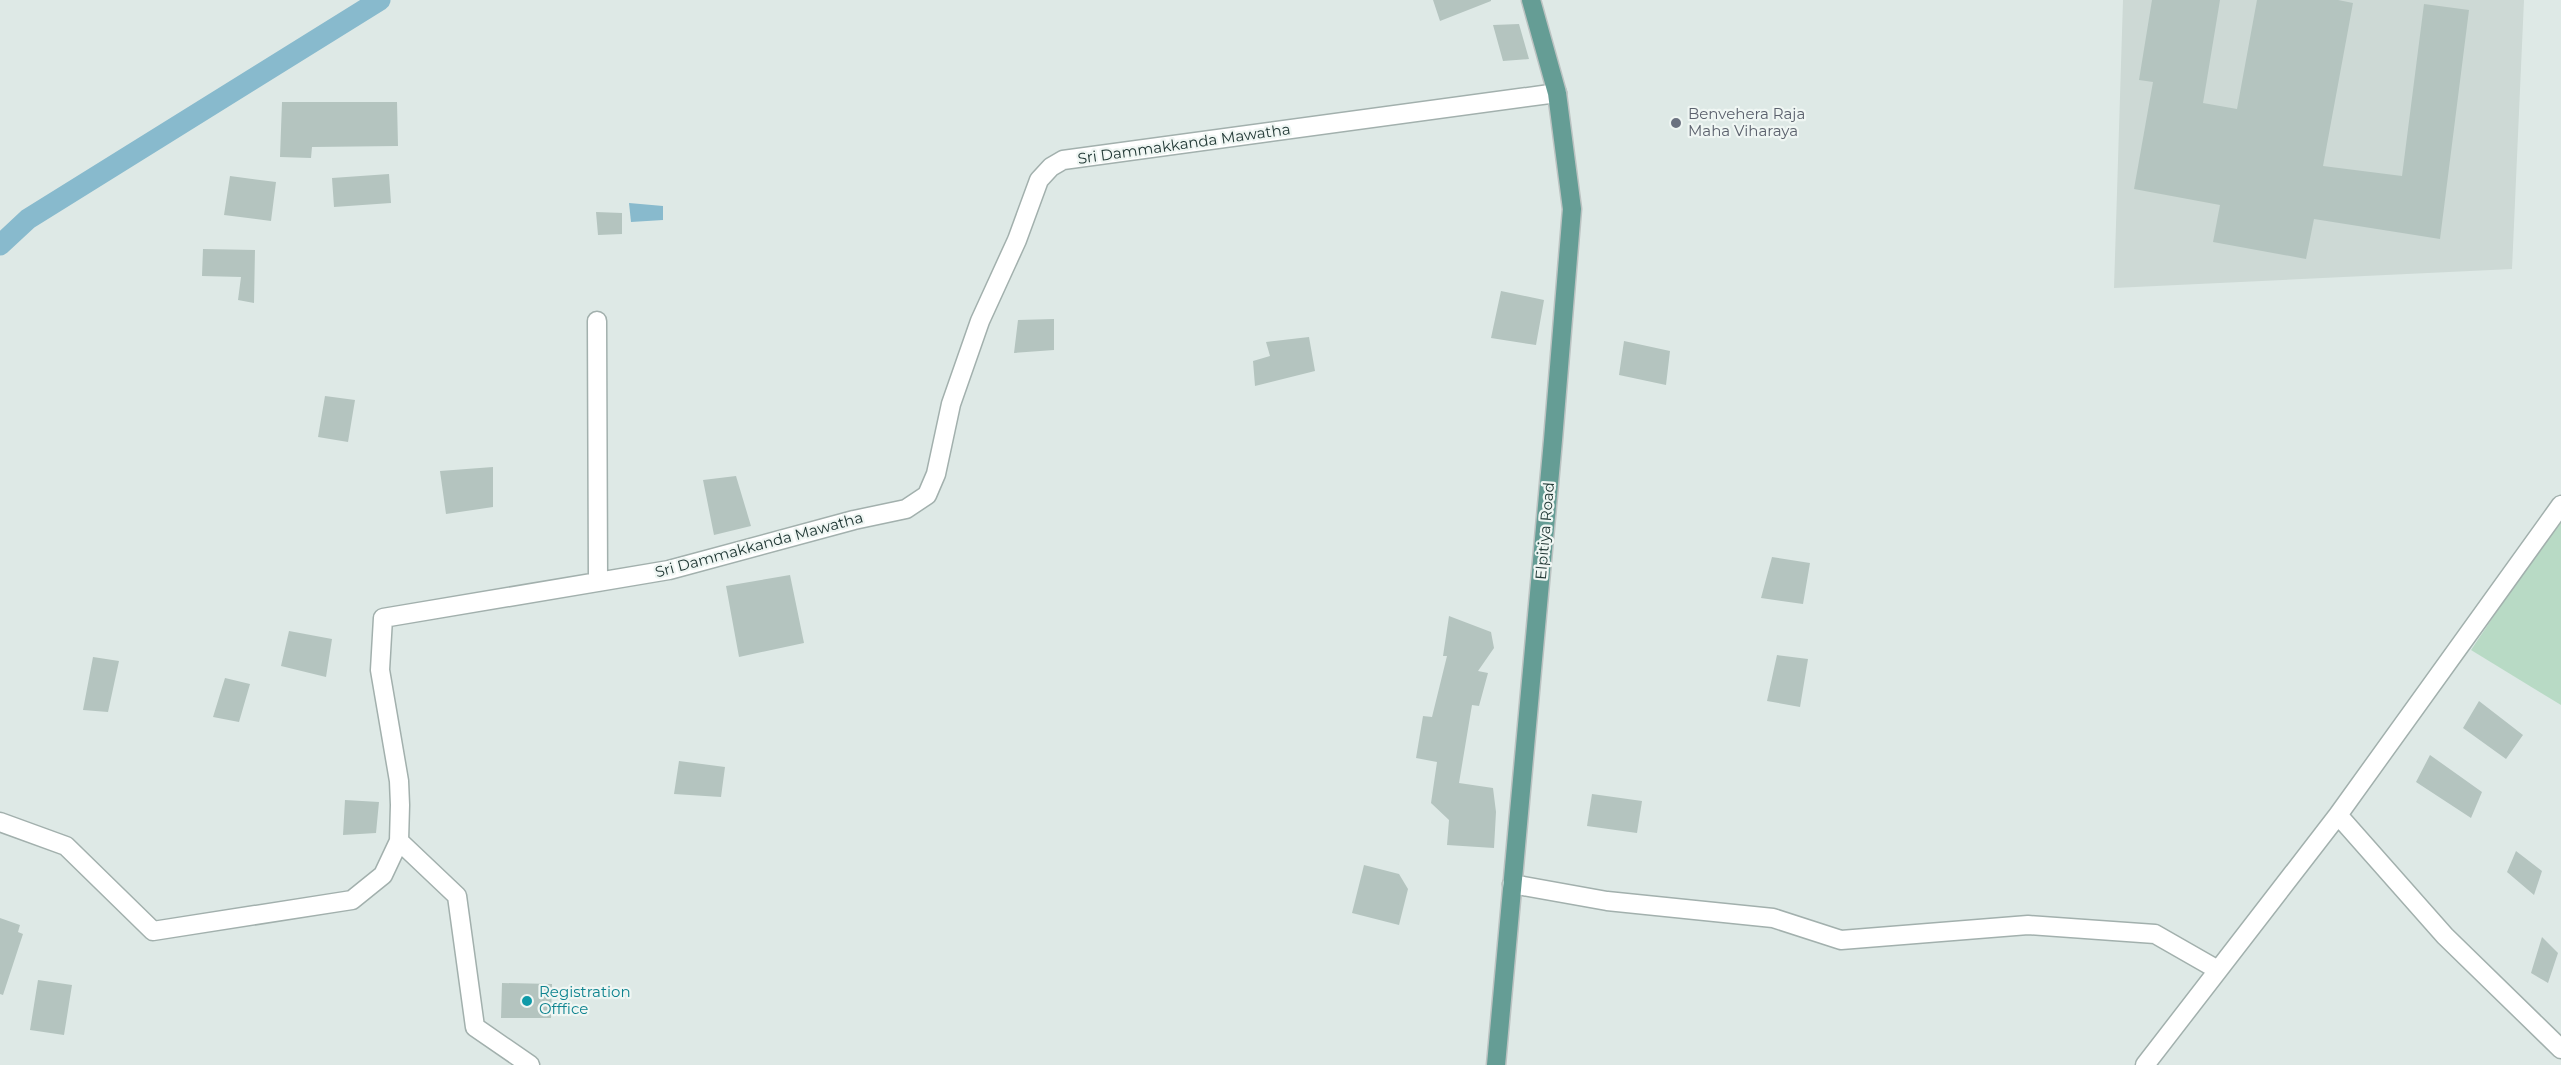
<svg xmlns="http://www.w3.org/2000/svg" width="2561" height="1065" viewBox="0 0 2561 1065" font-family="Montserrat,sans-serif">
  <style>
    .built { fill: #cdd9d5 }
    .green { fill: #b8dac5 }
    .water { fill: #88bacd }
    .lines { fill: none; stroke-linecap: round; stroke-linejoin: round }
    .canal { stroke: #88bacd; stroke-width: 21 }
    .building { fill: #b4c4bf }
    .minor-casing { stroke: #a2b0ad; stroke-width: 21 }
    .primary-casing { stroke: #bcc3c2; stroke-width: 21 }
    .minor { stroke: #fff; stroke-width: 18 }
    .primary { stroke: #659d95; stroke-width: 18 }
    .worship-dot { fill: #6b7280; stroke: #eff6f3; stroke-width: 2 }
    .culture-dot { fill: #0f9aa8; stroke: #eff6f3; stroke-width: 2 }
    .labels { text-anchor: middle; stroke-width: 4.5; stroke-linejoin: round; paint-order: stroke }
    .worship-label { font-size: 15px; fill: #5b616d; stroke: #eff6f3; text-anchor: start }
    .street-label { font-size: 15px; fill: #213835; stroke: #eff6f3 }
    .culture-label { font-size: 15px; fill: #0d838f; stroke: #eff6f3; text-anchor: start }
  </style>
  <rect width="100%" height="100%" fill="#dee9e6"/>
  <!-- built -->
  <path class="built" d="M2123,0H2524L2512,269L2114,288Z"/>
  <!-- green -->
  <path class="green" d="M2561,516V705L2471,650Z"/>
  <!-- water -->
  <path class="water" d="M629,203L663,206V220L631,222Z"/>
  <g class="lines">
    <!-- canal -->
    <path class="canal" d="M0,245L28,219L380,0"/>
  </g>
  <!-- building -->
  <path class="building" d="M1433,0H1491V1L1440,21Z
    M2152,0H2220L2203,103L2237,109L2257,0H2338L2353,3L2323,166L2402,176L2424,4L2469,10L2440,239L2314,219L2306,259L2213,242L2220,205L2134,189L2153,82L2139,80Z
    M1519,24L1529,59L1503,61L1493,25Z
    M282,102H397L398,146L312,147L311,158L280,157Z
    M389,174L391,203L334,207L332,178Z
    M230,176L276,182L271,221L224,215Z
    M596,212L622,213V234L598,235Z
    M203,249L255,250L254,303L238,300L241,277L202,276Z
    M1501,291L1544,300L1536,345L1491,338Z
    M1054,319V350L1014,353L1018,320Z
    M1309,337L1315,371L1255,386L1253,361L1270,356L1266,342Z
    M1624,341L1670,351L1666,385L1619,375Z
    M325,396L355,400L348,442L318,437Z
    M493,467V507L446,514L440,471Z
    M736,476L751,526L714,535L703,480Z
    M1772,557L1810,563L1803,604L1761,598Z
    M790,575L804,643L739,657L726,586Z
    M1449,616L1491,632L1494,648L1478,671L1488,673L1479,706L1472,705L1459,783L1493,788L1496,812L1494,848L1447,845L1449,820L1431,803L1437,762L1416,758L1423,716L1432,717L1447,656H1443Z
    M289,631L332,639L326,677L281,666Z
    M1777,655L1808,659L1800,707L1767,701Z
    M93,657L119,661L108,712L83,710Z
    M225,678L250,684L239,722L213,717Z
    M2479,701L2523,735L2506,759L2463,728Z
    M2430,755L2482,792L2471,818L2416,782Z
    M679,761L725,767L721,797L674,794Z
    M1592,794L1642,801L1637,833L1587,826Z
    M345,800L379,802L376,833L343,835Z
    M2516,851L2542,871L2534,895L2507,872Z
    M1364,865L1399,874L1408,889L1399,925L1352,913Z
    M0,918L20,925L18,932L23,934L3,995L0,994Z
    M2542,937L2558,953L2548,983L2531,973Z
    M38,980L72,985L64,1035L30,1030Z
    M502,983L552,984L551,1018H501Z"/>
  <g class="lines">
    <defs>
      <path id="minor" d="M597,321L598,582
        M2338,815L2445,936L2561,1049
        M0,822L66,846L153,931L352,900L383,875L399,841L400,805L399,781L380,670L383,618L669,570L854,520L906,509L927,495L936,474L951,404L980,321L1017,240L1039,180L1051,167L1063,160L1557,93
        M399,841L457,896L475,1027L530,1065
        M1512,884L1607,901L1773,918L1841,940L2028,925L2155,934L2218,970
        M2145,1065L2338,815L2561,505"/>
      <path id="primary" d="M1496,1065L1553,440L1572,209L1557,93L1531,0"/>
    </defs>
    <!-- minor casing -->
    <use href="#minor" class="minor-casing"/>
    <!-- primary casing -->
    <use href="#primary" class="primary-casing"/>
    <!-- minor -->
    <use href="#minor" class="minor"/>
    <!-- primary -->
    <use href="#primary" class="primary"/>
  </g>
  <!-- markers -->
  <circle class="worship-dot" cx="1676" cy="123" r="6"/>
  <circle class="culture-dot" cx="527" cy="1001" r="6"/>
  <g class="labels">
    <!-- worship labels -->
    <g class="worship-label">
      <text x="1688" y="119">Benvehera Raja<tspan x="1688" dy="17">Maha Viharaya</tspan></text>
    </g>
    <!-- street labels -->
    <g class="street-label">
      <text transform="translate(1184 144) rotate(-8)" y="5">Sri Dammakkanda Mawatha</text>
      <text transform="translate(1545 531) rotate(-85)" y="5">Elpitiya Road</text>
      <text transform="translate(759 545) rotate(-15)" y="5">Sri Dammakkanda Mawatha</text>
    </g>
    <!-- culture labels -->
    <g class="culture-label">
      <text x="539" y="997">Registration<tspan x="539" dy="17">Offfice</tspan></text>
    </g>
  </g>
</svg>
